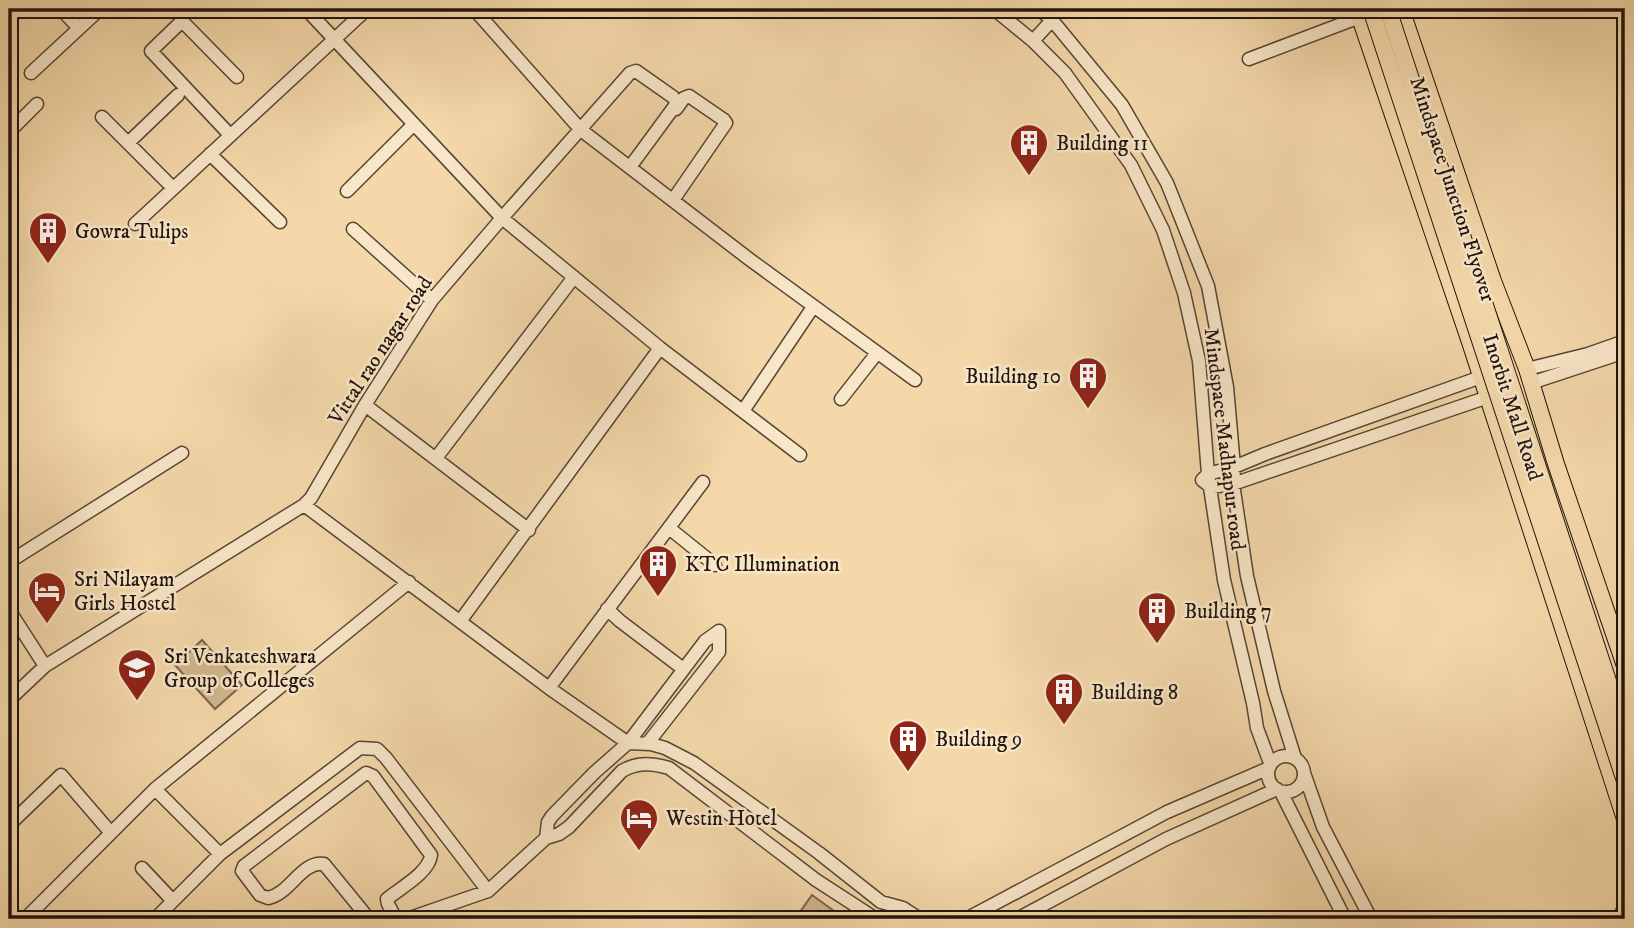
<svg xmlns="http://www.w3.org/2000/svg" width="1634" height="928" viewBox="0 0 1634 928" font-family="'IM FELL DW Pica',serif">
  <style>
    .green { fill: #d0b78f; stroke: #78664e; stroke-width: 2 }
    .lines { fill: none; stroke-linecap: round; stroke-linejoin: round }
    .minor-casing { stroke: #564534; stroke-width: 15 }
    .major-casing { stroke: #21140d; stroke-width: 18 }
    .minor { stroke: #f8e6c8; stroke-width: 12 }
    .major { stroke: #f4d8aa; stroke-width: 16 }
    .major-bridge-casing { stroke: #21140d; stroke-width: 18; stroke-linecap: butt }
    .major-bridge { stroke: #f4d8aa; stroke-width: 16 }
    .labels { text-anchor: middle; stroke-width: 5; stroke-linejoin: round; paint-order: stroke }
    .poi-label { font-size: 21px; fill: #21140d; stroke: #f8e6c8; text-anchor: start }
    .street-label { font-size: 21px; fill: #21140d; stroke: #f8e6c8 }
  </style>
  <rect width="100%" height="100%" fill="#f4d8aa"/>
  <filter id="stains"><feTurbulence type="fractalNoise" baseFrequency=".00286" numOctaves="4"/><feColorMatrix values="0 0 0 0 .2 0 0 0 0 .09 0 0 0 0 .02 0 0 0 .5 -.17"/></filter>
  <radialGradient id="worn" r=".72"><stop offset=".6" stop-color="#630" stop-opacity="0"/><stop offset="1" stop-color="#630" stop-opacity=".3"/></radialGradient>
  <!-- green -->
  <path class="green" d="M202,640L242,685L215,709L175,665Z
    M812,895L845,919H795Z"/>
  <g class="lines">
    <defs>
      <path id="minor" d="M61,9L79,28
        M306,9L502,218L660,348L800,455
        M474,9L581,130L749,259L915,380
        M994,9L1033,41L1065,73L1131,165L1163,230L1184,293L1199,361L1208,474L1224,580L1253,703L1257,728L1270,763
        M1039,9L1052,20L1122,105L1167,183L1208,286L1227,387L1234,467L1233,484L1247,576L1274,691L1295,758
        M1033,41L1052,20
        M1249,59L1360,17
        M31,73L100,9
        M102,117L173,188
        M9,132L37,104
        M230,135L151,51L182,21L237,77
        M128,143L178,95
        M210,154L280,222
        M347,191L414,124
        M673,200L726,123L724,120L689,96L684,98L676,109
        M135,224L367,9
        M353,229L432,300
        M1527,369L1588,354L1625,341
        M1481,377L1265,454L1234,467L1208,474L1202,480L1211,487L1233,484L1488,397
        M1531,383L1625,352
        M841,399L877,353
        M365,405L529,530
        M743,411L813,307
        M436,458L574,277
        M304,505L549,688L628,743L705,641L719,631
        M669,528L715,565
        M9,562L182,453
        M607,609L620,621L682,668
        M9,610L45,666
        M461,620L660,348
        M549,688L703,482
        M9,700L45,666L304,505L311,498L365,405L432,300L502,218L630,73L636,71L673,97L677,103L630,167
        M647,744L719,652V631
        M1268 774a18 18 0 1 1 36 0a18 18 0 1 1-36 0Z
        M1304,773L1323,827L1371,919
        M155,789L220,854
        M1281,792L1345,919
        M9,825L61,775L111,833
        M546,838L548,822L552,816L594,773L628,743L651,744L665,748L694,763L819,853L881,902L903,908L920,919
        M142,868L173,901
        M25,919L155,789L409,582
        M155,919L220,854L360,748L377,749L386,758L488,891
        M369,919L324,864C301,861 290,894 268,898L260,895L242,871L244,866L366,773L373,776L431,855C429,873 400,888 387,899L388,904L396,919
        M407,919L488,891L546,838L559,834L569,827L622,771C637,762 652,763 669,768L816,880L876,919
        M966,919L1167,812L1269,768
        M1017,919L1166,839L1277,789"/>
      <path id="major" d="M1357,9L1470,342L1625,819
        M1401,9L1493,281L1527,369L1556,464L1625,666
        M1620,919L1625,910"/>
    </defs>
    <!-- minor casing -->
    <use href="#minor" class="minor-casing"/>
    <!-- major casing -->
    <use href="#major" class="major-casing"/>
    <!-- minor -->
    <use href="#minor" class="minor"/>
    <!-- major -->
    <use href="#major" class="major"/>
    <defs>
      <path id="major-bridge" d="M1371,9L1625,781
        M1388,9L1625,733"/>
    </defs>
    <!-- major-bridge casing -->
    <use href="#major-bridge" class="major-bridge-casing"/>
    <!-- major-bridge -->
    <use href="#major-bridge" class="major-bridge"/>
  </g>
  <!-- icons -->
  <defs>
    <symbol id="building-pin" viewBox="-11 -11 22 30"><path d="M0 17L-7.5 6A9.5 9.5 0 1 1 7.5 6Z" fill="#8f2418" stroke="#f8e6c8"/><path d="M-4-6H4V6H1V3H-1V6H-4ZM-2.5-4.3h1.7v1.8h-1.7ZM.8-4.3h1.7v1.8H.8ZM-2.5-1h1.7V.8h-1.7ZM.8-1h1.7V.8H.8Z" fill="#fff"/></symbol>
    <symbol id="hotel-pin" viewBox="-11 -11 22 30"><path d="M0 17L-7.5 6A9.5 9.5 0 1 1 7.5 6Z" fill="#8f2418" stroke="#f8e6c8"/><path d="M-6-4.5h1.5V1H6V5H4.5V3h-9V5H-6ZM-4 0a1.8 1.8 0 1 1 3.6 0ZM.5 0V-2.5h3Q6-2.5 6 0Z" fill="#fff"/></symbol>
    <symbol id="university-pin" viewBox="-11 -11 22 30"><path d="M0 17L-7.5 6A9.5 9.5 0 1 1 7.5 6Z" fill="#8f2418" stroke="#f8e6c8"/><path d="M0-5L7-2L0 1L-7-2ZM-4 1L0 2.5L4 1V4Q0 6-4 4Z" fill="#fff"/></symbol>
  </defs>
  <g fill-rule="evenodd">
    <use href="#building-pin" x="1007" y="121" width="44" height="60"/>
    <use href="#building-pin" x="26" y="209" width="44" height="60"/>
    <use href="#building-pin" x="1066" y="354" width="44" height="60"/>
    <use href="#building-pin" x="636" y="542" width="44" height="60"/>
    <use href="#hotel-pin" x="25" y="569" width="44" height="60"/>
    <use href="#building-pin" x="1135" y="589" width="44" height="60"/>
    <use href="#university-pin" x="115" y="646" width="44" height="60"/>
    <use href="#building-pin" x="1042" y="670" width="44" height="60"/>
    <use href="#building-pin" x="886" y="717" width="44" height="60"/>
    <use href="#hotel-pin" x="617" y="796" width="44" height="60"/>
  </g>
  <g class="labels">
    <!-- poi labels -->
    <g class="poi-label">
      <text x="1056" y="150">Building 11</text>
      <text x="75" y="238">Gowra Tulips</text>
      <text x="1061" y="383" text-anchor="end">Building 10</text>
      <text x="685" y="571">KTC Illumination</text>
      <text x="74" y="586">Sri Nilayam<tspan x="74" dy="24">Girls Hostel</tspan></text>
      <text x="1184" y="618">Building 7</text>
      <text x="164" y="663">Sri Venkateshwara<tspan x="164" dy="24">Group of Colleges</tspan></text>
      <text x="1091" y="699">Building 8</text>
      <text x="935" y="746">Building 9</text>
      <text x="666" y="825">Westin Hotel</text>
    </g>
    <!-- street labels -->
    <g class="street-label">
      <text transform="translate(1453 189) rotate(72)" y="7">Mindspace Junction Flyover</text>
      <text transform="translate(380 350) rotate(-57)" y="7">Vittal rao nagar road</text>
      <text transform="translate(1513 407) rotate(72)" y="7">Inorbit Mall Road</text>
      <text transform="translate(1225 439) rotate(83)" y="7">Mindspace Madhapur road</text>
    </g>
  </g>
  <!-- margin -->
  <rect width="1634" height="928" fill="none" stroke="#f4d8aa" stroke-width="35"/>
  <rect x="10" y="10" width="1613" height="907" fill="none" stroke="#21140d" stroke-width="3.5"/>
  <rect x="18" y="18" width="1599" height="893" fill="none" stroke="#21140d" stroke-width="2"/>
  <rect width="100%" height="100%" filter="url(#stains)"/>
  <rect width="100%" height="100%" fill="url(#worn)"/>
</svg>
